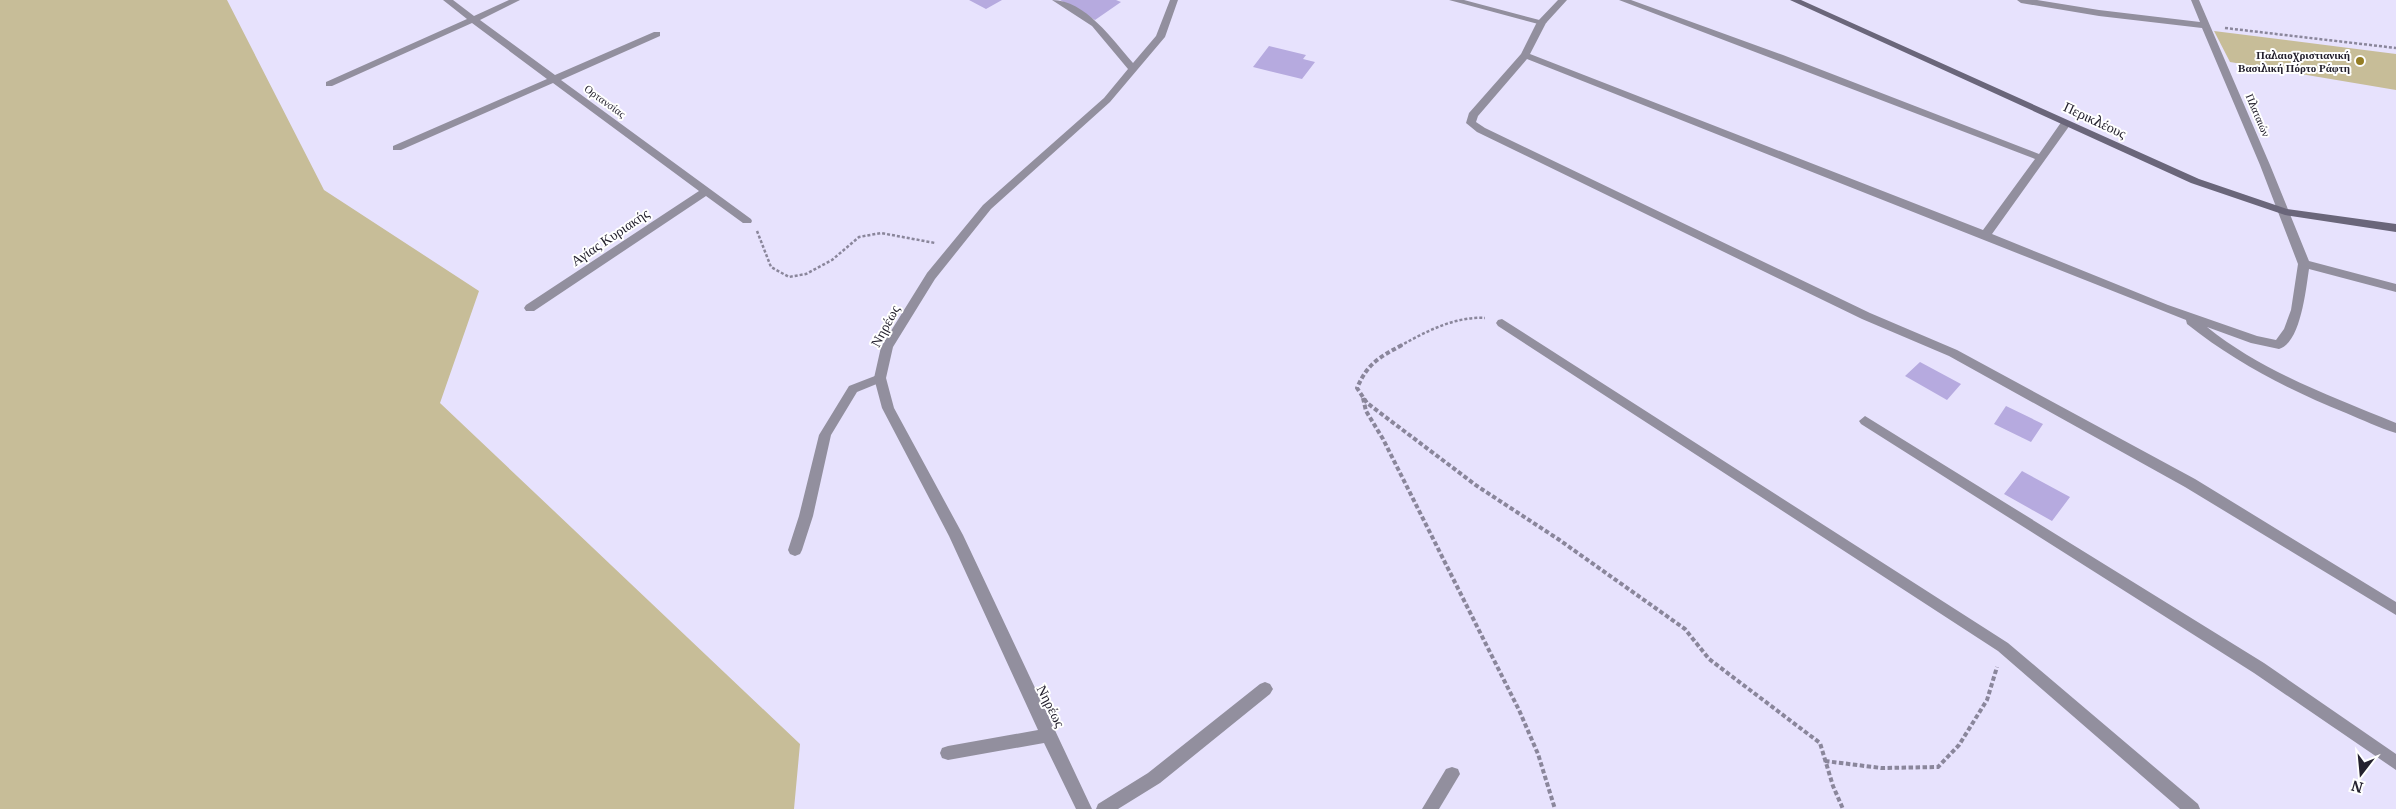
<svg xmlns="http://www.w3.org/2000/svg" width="2396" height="809" viewBox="0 0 2396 809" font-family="Merriweather,serif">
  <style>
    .green { fill: #c7bd98 }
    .building { fill: #b6aadf }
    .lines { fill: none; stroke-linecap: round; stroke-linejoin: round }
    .path-far1 { stroke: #8a869b; stroke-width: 2.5; stroke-dasharray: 3 2; stroke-linecap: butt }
    .path { stroke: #8a869b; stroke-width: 4; stroke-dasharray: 4.5 2.5; stroke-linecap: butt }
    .lane { fill: #928f9e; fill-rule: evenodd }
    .street { fill: #928f9e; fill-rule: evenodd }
    .secondary { fill: #6a667a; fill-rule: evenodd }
    .poi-dot { fill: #947d24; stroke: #fff; stroke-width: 2 }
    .labels { text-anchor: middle; stroke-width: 4; stroke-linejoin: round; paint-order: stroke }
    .far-poi-label { font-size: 11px; font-weight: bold; fill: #24212e; stroke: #fff; text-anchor: end }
    .far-street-label { font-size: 11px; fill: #24212e; stroke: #fff }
    .street-label { font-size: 14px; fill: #24212e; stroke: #fff }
  </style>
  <rect width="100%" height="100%" fill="#e7e2fd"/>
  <!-- green -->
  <path class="green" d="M0,0H227L324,190L479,291L440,403L800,744L794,809H0Z
    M2214,31L2396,54V90L2230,62Z"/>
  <!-- building -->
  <path class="building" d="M969,0H1002L986,9Z
    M1060,0H1116L1121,2L1095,20Z
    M1269,46L1306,55L1303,59L1315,62L1302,79L1253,67Z
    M1920,362L1961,384L1947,400L1905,376Z
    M2006,406L2043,424L2031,442L1994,424Z
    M2022,471L2070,497L2052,521L2004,494Z"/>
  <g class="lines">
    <!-- path-far1 -->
    <path class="path-far1" d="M2225,28L2396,48
      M757,231L771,267L789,277L806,274L832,260L859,237L881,233L935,243
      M1400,346C1425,332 1455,316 1485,318"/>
    <!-- path -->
    <path class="path" d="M1402,345C1378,358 1368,363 1357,388L1367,403L1477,486L1558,539L1685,629L1709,659L1820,743L1833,786L1843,809
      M1363,398L1366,411L1383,439L1519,710L1538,754L1555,809
      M1825,761L1881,768L1938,767L1959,745L1987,700L1997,667"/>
    <!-- lane -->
    <path class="lane" d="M1449,0H1464L1547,22L1542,25Z
      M880,374L884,375L886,378L884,381L857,392L831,435L813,516L802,550L800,554L795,556L790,554L788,550L799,516L819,435L849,386Z"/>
    <!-- street -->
    <path class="street" d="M443,0H453L474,16L509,0H520L480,20L555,75L654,32H660V36L561,80L751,219L752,221L751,223H743L706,196L534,311H526L524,308L526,305L699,191L553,83L401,150H393V146L547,79L472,23L332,86H326V82L467,19Z
      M1052,0C1085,0 1113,40 1133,63L1156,36L1170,0H1178L1165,37L1110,102L991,209L935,279L893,347L886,378L894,408L963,535L1092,809H1076L1044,743L948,760L942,758L940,753L942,748L948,746L1038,730L949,536L882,408L874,378L881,347L927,273L983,205L1104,98L1128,69L1092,26Z
      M1558,0H1567L1546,23L1530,54L1983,230L2035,159L1619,0H1631L1783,55L2039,154L2062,121H2070V125L1992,234L2168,305L2257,336L2276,340L2284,329L2291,310L2298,264L2260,165L2202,28L2099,16L2021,3L2017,0H2037L2099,10L2200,22L2191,0H2199L2270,165L2309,261L2396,284V292L2309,269C2306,288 2301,343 2279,349L2251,343L2207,327C2263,372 2330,396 2396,423V433C2379,428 2363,420 2346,413C2289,390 2236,363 2187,324L2186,320L1527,59L1478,116L1476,122L1485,128L1870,313L1957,350L2195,479L2396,602V615L2185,487L1949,356L1862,319L1477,132L1466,123L1469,113L1521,54L1537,22Z
      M1502,319L2008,643L2198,804L2200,809H2180L1998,651L1498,326L1496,323L1498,320Z
      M1865,416L2264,663L2396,754V770L2254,673L1861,424L1859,421Z
      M1265,682L1270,684L1273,689L1270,694L1160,783L1118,809H1096L1098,804L1148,773L1260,684Z
      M1452,767L1458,769L1460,774L1439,809H1422L1446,769Z"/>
    <!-- secondary -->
    <path class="secondary" d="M1790,0H1801L2199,179L2287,209L2396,224V232L2285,215L2191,183Z"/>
  </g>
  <!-- markers -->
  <circle class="poi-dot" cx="2360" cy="61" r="5"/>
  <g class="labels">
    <!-- far-poi labels -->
    <g class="far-poi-label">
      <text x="2350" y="59">Παλαιοχριστιανική<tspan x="2350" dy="13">Βασιλική Πόρτο Ράφτη</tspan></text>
    </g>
    <!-- far-street labels -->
    <g class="far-street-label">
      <text transform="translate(605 101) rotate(36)" y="4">Ορτανσίας</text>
      <text transform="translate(2258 115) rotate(67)" y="4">Πλαταιών</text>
    </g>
    <!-- street labels -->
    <g class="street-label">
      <text transform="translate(2095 120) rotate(25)" y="5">Περικλέους</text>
      <text transform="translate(610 237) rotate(-34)" y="5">Αγίας Κυριακής</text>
      <text transform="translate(885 326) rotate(-62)" y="5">Νηρέως</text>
      <text transform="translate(1051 706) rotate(63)" y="5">Νηρέως</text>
    </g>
  </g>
  <!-- north arrow -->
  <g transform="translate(2361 774) rotate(196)" stroke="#ffffff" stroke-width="4" paint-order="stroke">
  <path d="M0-4L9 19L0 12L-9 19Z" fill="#24212e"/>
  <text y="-8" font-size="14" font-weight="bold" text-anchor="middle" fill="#24212e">N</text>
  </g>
</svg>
